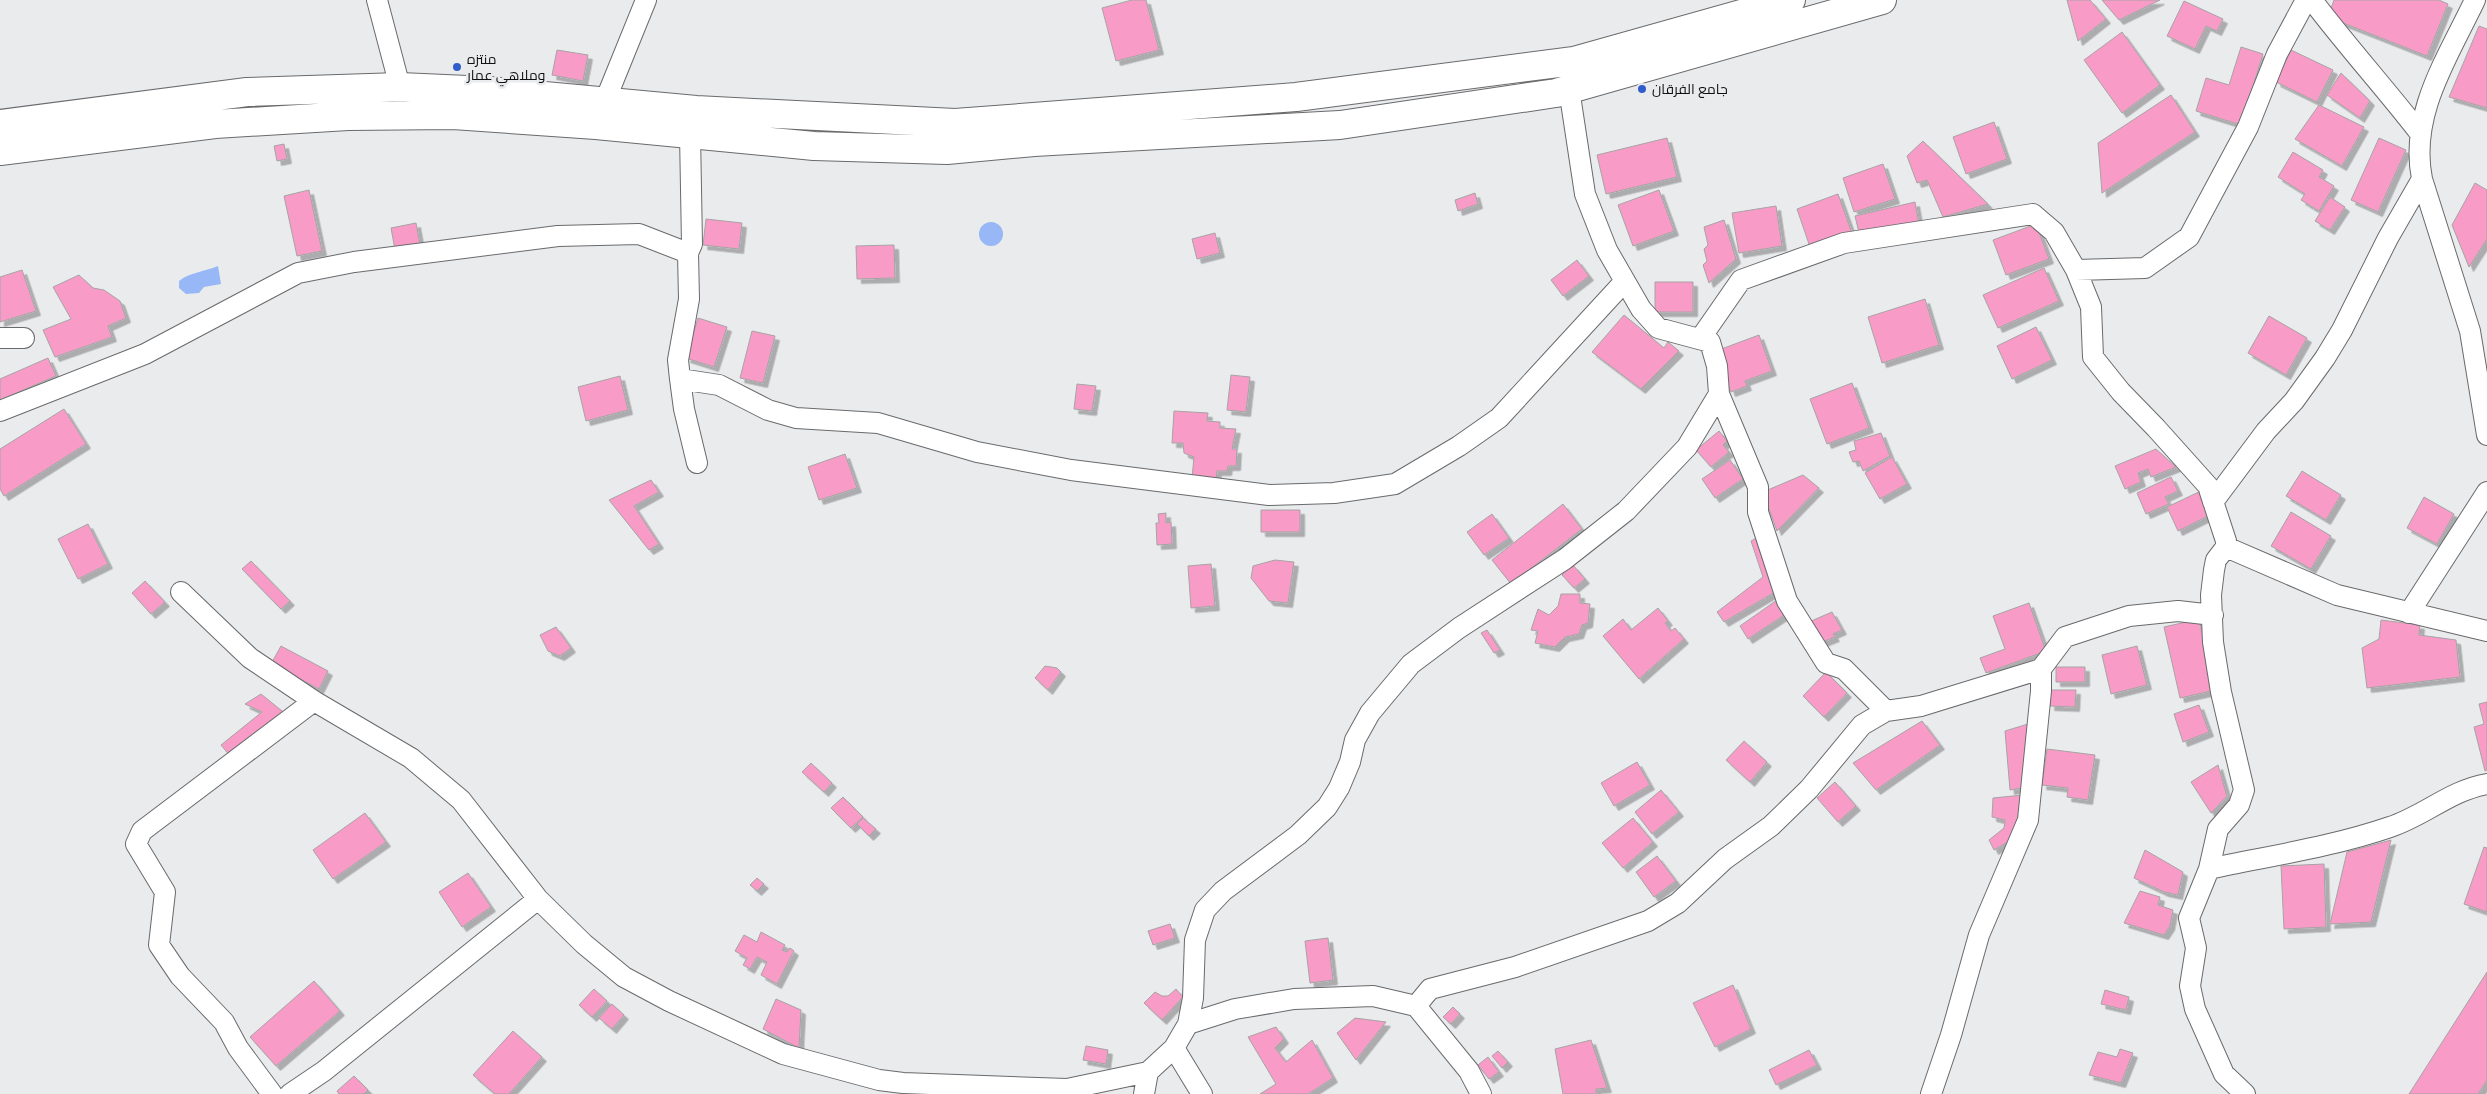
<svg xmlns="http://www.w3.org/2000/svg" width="2487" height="1094" viewBox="0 0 2487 1094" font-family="'Fira Sans Condensed',Cairo,sans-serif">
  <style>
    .water { fill: #97b7f6 }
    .building { fill: #f89cc7; stroke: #a6a3a4; filter: url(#shadow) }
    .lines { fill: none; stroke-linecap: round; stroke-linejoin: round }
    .minor-casing { stroke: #696a6c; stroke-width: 22 }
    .secondary-casing { stroke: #696a6c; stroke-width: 30 }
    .minor { stroke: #fff; stroke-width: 20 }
    .secondary { stroke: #fff; stroke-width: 28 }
    .poi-dot { fill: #315ccc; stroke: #eaebed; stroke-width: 2 }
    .labels { text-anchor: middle; stroke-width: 5; stroke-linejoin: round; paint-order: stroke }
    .poi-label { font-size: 14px; fill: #0f1011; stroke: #eaebed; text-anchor: start }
  </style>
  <defs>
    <filter id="shadow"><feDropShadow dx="4.5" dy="4.5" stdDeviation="0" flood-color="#0004"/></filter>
  </defs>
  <rect width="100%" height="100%" fill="#eaebed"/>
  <!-- water -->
  <path class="water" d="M979 234a12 12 0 1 1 24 0a12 12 0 1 1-24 0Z
    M218,266L221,284L204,287L199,293L186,294L179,288V281C190,272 204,272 218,266Z"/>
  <!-- building -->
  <path class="building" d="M1132,0H1146L1159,50L1116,61L1102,8Z
    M2067,0H2090L2106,19L2078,41Z
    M2102,0H2160L2119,20Z
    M2334,0H2439L2448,4L2427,56L2328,17Z
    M2184,1L2223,19L2217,31L2206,26L2195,49L2167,36Z
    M2479,26L2487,29V108L2449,97Z
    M2122,32L2160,85L2122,113L2084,60Z
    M2241,47L2263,54L2241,125L2196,111L2206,78L2229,85Z
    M557,50L588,55L583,81L552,75Z
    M2291,50L2333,70L2317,102L2276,82Z
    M2341,73L2370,101L2360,118L2327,95Z
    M2171,95L2195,132L2102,193L2098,143Z
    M2319,105L2364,127L2342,166L2295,139Z
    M1994,122L2007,159L1966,174L1953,137Z
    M1667,138L1677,177L1606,194L1597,155Z
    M2379,138L2406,150L2378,212L2351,200Z
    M1923,141L1988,204L1943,217L1927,180L1917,183L1907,156Z
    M284,144L287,159L277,161L274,146Z
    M2293,152L2323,170L2319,177L2334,186L2319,211L2301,200L2305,194L2278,177Z
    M1883,164L1895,199L1854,212L1843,178Z
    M2475,183L2487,190V239L2469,267L2452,225Z
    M309,190L322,251L297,256L284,196Z
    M1659,190L1674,231L1633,246L1618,205Z
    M1475,193L1478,204L1458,211L1455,200Z
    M1838,194L1852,233L1810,247L1797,209Z
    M2330,197L2345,207L2330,230L2315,221Z
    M1915,202L1919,224L1860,237L1855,216Z
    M1776,206L1782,246L1739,253L1732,213Z
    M706,219L742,223L739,249L703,245Z
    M1724,220L1736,259L1709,283L1703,265L1707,261L1704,249L1708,245L1704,227Z
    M416,223L421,250L396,255L391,228Z
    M2036,224L2049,259L2006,275L1993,240Z
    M1215,233L1220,253L1197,259L1192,239Z
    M894,245L895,278L857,279L856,246Z
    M1577,260L1589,276L1563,296L1551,280Z
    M2044,268L2059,301L1998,328L1983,295Z
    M22,270L36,311L0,322V277Z
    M79,275L93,288L104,290L120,301L126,318L108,326L112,337L55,357L43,330L71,319L53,287Z
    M1655,282H1693V312H1655Z
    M1925,299L1939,345L1882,363L1868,317Z
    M1624,315L1664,348L1668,342L1679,351L1641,389L1592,352Z
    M2269,316L2307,338L2286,375L2248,353Z
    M698,318L727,327L714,367L686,358Z
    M2036,327L2052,360L2012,379L1997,346Z
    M752,331L775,336L763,383L740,378Z
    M1759,335L1772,371L1745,381L1747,386L1731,392L1716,351Z
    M48,358L56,376L0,400V379Z
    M1231,375L1250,377L1246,412L1227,410Z
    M620,376L628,410L586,421L578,387Z
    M1852,383L1869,428L1827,444L1810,399Z
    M1077,384L1096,386L1092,411L1074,409Z
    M64,409L86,444L4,496L0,489V449Z
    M1174,411L1208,413L1207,421L1220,422V428L1236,429L1232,449H1237L1236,466H1228L1227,471H1217L1216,480L1192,478L1194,457L1184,453L1183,443H1172Z
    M1719,431L1727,441L1723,445L1729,452L1711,467L1696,450Z
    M1881,433L1890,456L1863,471L1859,461L1853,462L1849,452L1856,450L1854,441Z
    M2156,449L2176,467L2151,477L2148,469L2138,473L2141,482L2125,489L2115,466Z
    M845,454L857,488L819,500L808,467Z
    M1892,457L1907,484L1880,499L1865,473Z
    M1730,460L1743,479L1715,498L1702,479Z
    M2302,471L2341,495L2326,520L2286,496Z
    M1803,475L1819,488L1777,531L1763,492Z
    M2171,477L2178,491L2165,497L2169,504L2146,514L2137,493Z
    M651,480L659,492L634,506L659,544L649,550L609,500Z
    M2203,490L2214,513L2178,531L2167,507Z
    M2424,497L2454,514L2437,544L2407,528Z
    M1563,504L1582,529L1511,584L1492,560Z
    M1261,510H1300V532H1261Z
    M2291,512L2331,536L2311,569L2271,546Z
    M1166,513V523L1171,522L1172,544L1157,545L1156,523H1159L1158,514Z
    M1492,514L1509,538L1484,555L1467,532Z
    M88,524L108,564L78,579L58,539Z
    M1760,536L1775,592L1724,622L1717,612L1763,577L1751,541Z
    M1275,560L1294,562L1288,603L1269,601L1251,578L1253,566Z
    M251,561L290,601L281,609L242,569Z
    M1211,564L1215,606L1191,608L1188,566Z
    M1573,565L1585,579L1574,588L1562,575Z
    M145,581L165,602L151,614L132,593Z
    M1561,594H1580V603L1590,604L1588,623L1582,625L1579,634L1565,637L1555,647L1535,643L1538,631L1531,630L1538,609L1549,615L1558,606Z
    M1777,600L1786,614L1748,639L1740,626Z
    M2029,603L2046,651L1986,673L1980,658L2005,649L1993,616Z
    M1658,608L1668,621L1665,623L1671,631L1675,628L1684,639L1639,679L1603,636L1623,619L1631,630Z
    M1832,612L1842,630L1833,634L1835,637L1820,643L1809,622Z
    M2199,619L2216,690L2180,698L2164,627Z
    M2381,620L2420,625L2419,635L2456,640L2460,677L2367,688L2362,648L2379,639Z
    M556,627L571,648L560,656L548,651L540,635Z
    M1487,630L1500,650L1494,653L1481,633Z
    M281,646L328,671L319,689L271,664Z
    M2137,646L2147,685L2111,694L2102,655Z
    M1045,666L1057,668L1061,672L1048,690L1035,678Z
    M2056,667H2085V682H2056Z
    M1826,672L1847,693L1824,717L1803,696Z
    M2051,690H2076L2075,707L2050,706Z
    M261,694L287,715L231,757L221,745L262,712L245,704Z
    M2487,702V770L2485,771L2474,727L2484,724L2479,704Z
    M2199,705L2209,732L2183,742L2174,714Z
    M1922,721L1940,745L1876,790L1853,763Z
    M2028,724V787L2010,790L2005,731Z
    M1744,741L1767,762L1750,782L1726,760Z
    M2047,749L2095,755L2088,800L2067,797L2068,788L2042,785Z
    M1637,762L1650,785L1614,806L1601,783Z
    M811,763L832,783L824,792L802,772Z
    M2218,765L2227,796L2211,813L2191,782Z
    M1835,782L1856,806L1838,822L1817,798Z
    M1661,790L1679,812L1652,834L1635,812Z
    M2023,795L2013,839L1994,850L1989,840L2004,828L2005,820L1992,817L1993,798Z
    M843,797L863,817L851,828L831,808Z
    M365,813L386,842L333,879L313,850Z
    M863,818L876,829L869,836L857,824Z
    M1633,818L1653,842L1623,868L1602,843Z
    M2391,840L2371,922L2330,924L2347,852Z
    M2484,847L2487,848V912L2464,904Z
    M2145,850L2183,872L2178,895L2164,892L2134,878Z
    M1657,856L1676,881L1654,897L1636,872Z
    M2324,864L2326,927L2284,929L2281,866Z
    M468,873L491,907L462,927L439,892Z
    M757,878L764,884L757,891L750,885Z
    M2140,891L2160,897L2158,905L2173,910L2170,926L2164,935L2124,923Z
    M1170,924L1175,938L1153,945L1148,931Z
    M761,932L785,945L782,950L787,952L790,948L794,951L777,984L761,975L767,962L757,957L750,969L743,965L747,958L735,951L744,935L757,942Z
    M1328,938L1333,980L1310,983L1305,941Z
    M2487,972V1080L2478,1094H2409Z
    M314,981L340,1011L276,1066L250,1037Z
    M1733,985L1751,1029L1715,1047L1693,1003Z
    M594,989L607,1001L592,1017L579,1005Z
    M1176,989L1183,997L1162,1020L1144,1003L1155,992L1162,996H1168Z
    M2105,990L2129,997L2126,1010L2101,1004Z
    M776,999L801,1010L799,1048L763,1029Z
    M612,1004L624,1015L612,1029L599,1018Z
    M1453,1007L1460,1014L1451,1024L1443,1017Z
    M1355,1018L1386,1022L1356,1060L1337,1033Z
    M1276,1027L1284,1039L1275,1048L1286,1062L1312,1040L1333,1078L1308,1094H1260L1276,1084L1248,1037Z
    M513,1031L542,1057L509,1094H495L473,1075Z
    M1591,1040L1607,1088L1596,1089V1094H1563L1555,1049Z
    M1086,1046L1108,1050L1106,1064L1083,1060Z
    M2120,1049L2133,1053L2121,1083L2089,1075L2098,1052L2117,1057Z
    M1809,1050L1817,1065L1776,1085L1769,1070Z
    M1498,1051L1508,1062L1502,1068L1492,1056Z
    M1488,1057L1499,1072L1489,1079L1478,1065Z
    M354,1076L368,1090L364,1094H339L337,1091Z"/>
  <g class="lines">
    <defs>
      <path id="minor" d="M377,0L400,87
        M2312,0C2346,45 2384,87 2419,132
        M2475,0C2448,57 2409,114 2422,179L2470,331L2487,435
        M605,101L646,0
        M2076,270L2145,268L2189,237L2248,127L2277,54L2306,0
        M0,338H24
        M1700,339L1741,280L1844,243L2033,214L2054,232L2076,270L2091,307L2093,357L2121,392L2156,428L2208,486L2226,541V547L2216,560L2214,570L2211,595L2213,642L2221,692L2244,790L2239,805L2218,829L2209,869L2189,918L2196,948L2190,986L2195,1009L2224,1074L2245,1094
        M680,379L678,360L689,299L688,253
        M1719,394L1758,487V512L1787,601L1826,663L1844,669L1886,711
        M0,411L145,354L298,273L354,262L558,236L639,234L688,253L692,244L690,134
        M697,463L684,409L680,379L719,385L768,410L796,418L878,423L977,452L1071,470L1269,495L1334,493L1395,484L1459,446L1499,418L1625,281
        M2213,502L2266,431L2294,401L2325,358L2342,330L2388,238L2422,179
        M2226,547L2337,595L2487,631
        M181,592L250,658L314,701L411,758L461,800L538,899
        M2409,613L2487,492
        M2209,869C2269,856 2332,847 2390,827C2424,816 2451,790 2487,784
        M1416,1006L1430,989L1515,967L1648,921L1678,903L1725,859L1771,826L1809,789L1862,725L1886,711L1921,706L2041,669
        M1188,1024L1193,998L1195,940L1205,910L1223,891L1298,835L1327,807L1339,788L1350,762L1355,740L1370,713L1411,664L1459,628L1565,559L1626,511L1687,447L1719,394L1717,366L1710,342L1658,328L1641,309L1607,250L1585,194L1569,89
        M272,1094L238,1048L224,1022L180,976L159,945L165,892L136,844L142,831L314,701
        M290,1094L324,1071L538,899L584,944L624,977L669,1001L783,1054L879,1080L903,1083L1067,1089L1148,1072
        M1144,1094L1148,1072L1174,1048
        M1202,1094L1174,1048L1188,1024L1235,1009L1294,999L1373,996L1416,1006L1469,1071L1481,1094
        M1931,1094L1951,1035L1979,935L2028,820L2041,691V669L2065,637L2129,616L2178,611L2213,615"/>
      <path id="secondary" d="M0,124L247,92L400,87L490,91L696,110L955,123L1296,97L1574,61L1791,0
        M0,151L215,124L348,116L453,115L596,125L814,146L947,150L1034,142L1340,125L1556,93L1882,0"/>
    </defs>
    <!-- minor casing -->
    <use href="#minor" class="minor-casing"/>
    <!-- secondary casing -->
    <use href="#secondary" class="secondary-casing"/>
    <!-- minor -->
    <use href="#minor" class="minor"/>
    <!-- secondary -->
    <use href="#secondary" class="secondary"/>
  </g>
  <!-- markers -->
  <g class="poi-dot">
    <circle cx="457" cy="67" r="5"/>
    <circle cx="1642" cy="89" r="5"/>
  </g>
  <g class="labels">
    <!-- poi labels -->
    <g class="poi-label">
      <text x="467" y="64">منتزه<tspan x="467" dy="16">وملاهي عمار</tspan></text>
      <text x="1652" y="94">جامع الفرقان</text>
    </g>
  </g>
</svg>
